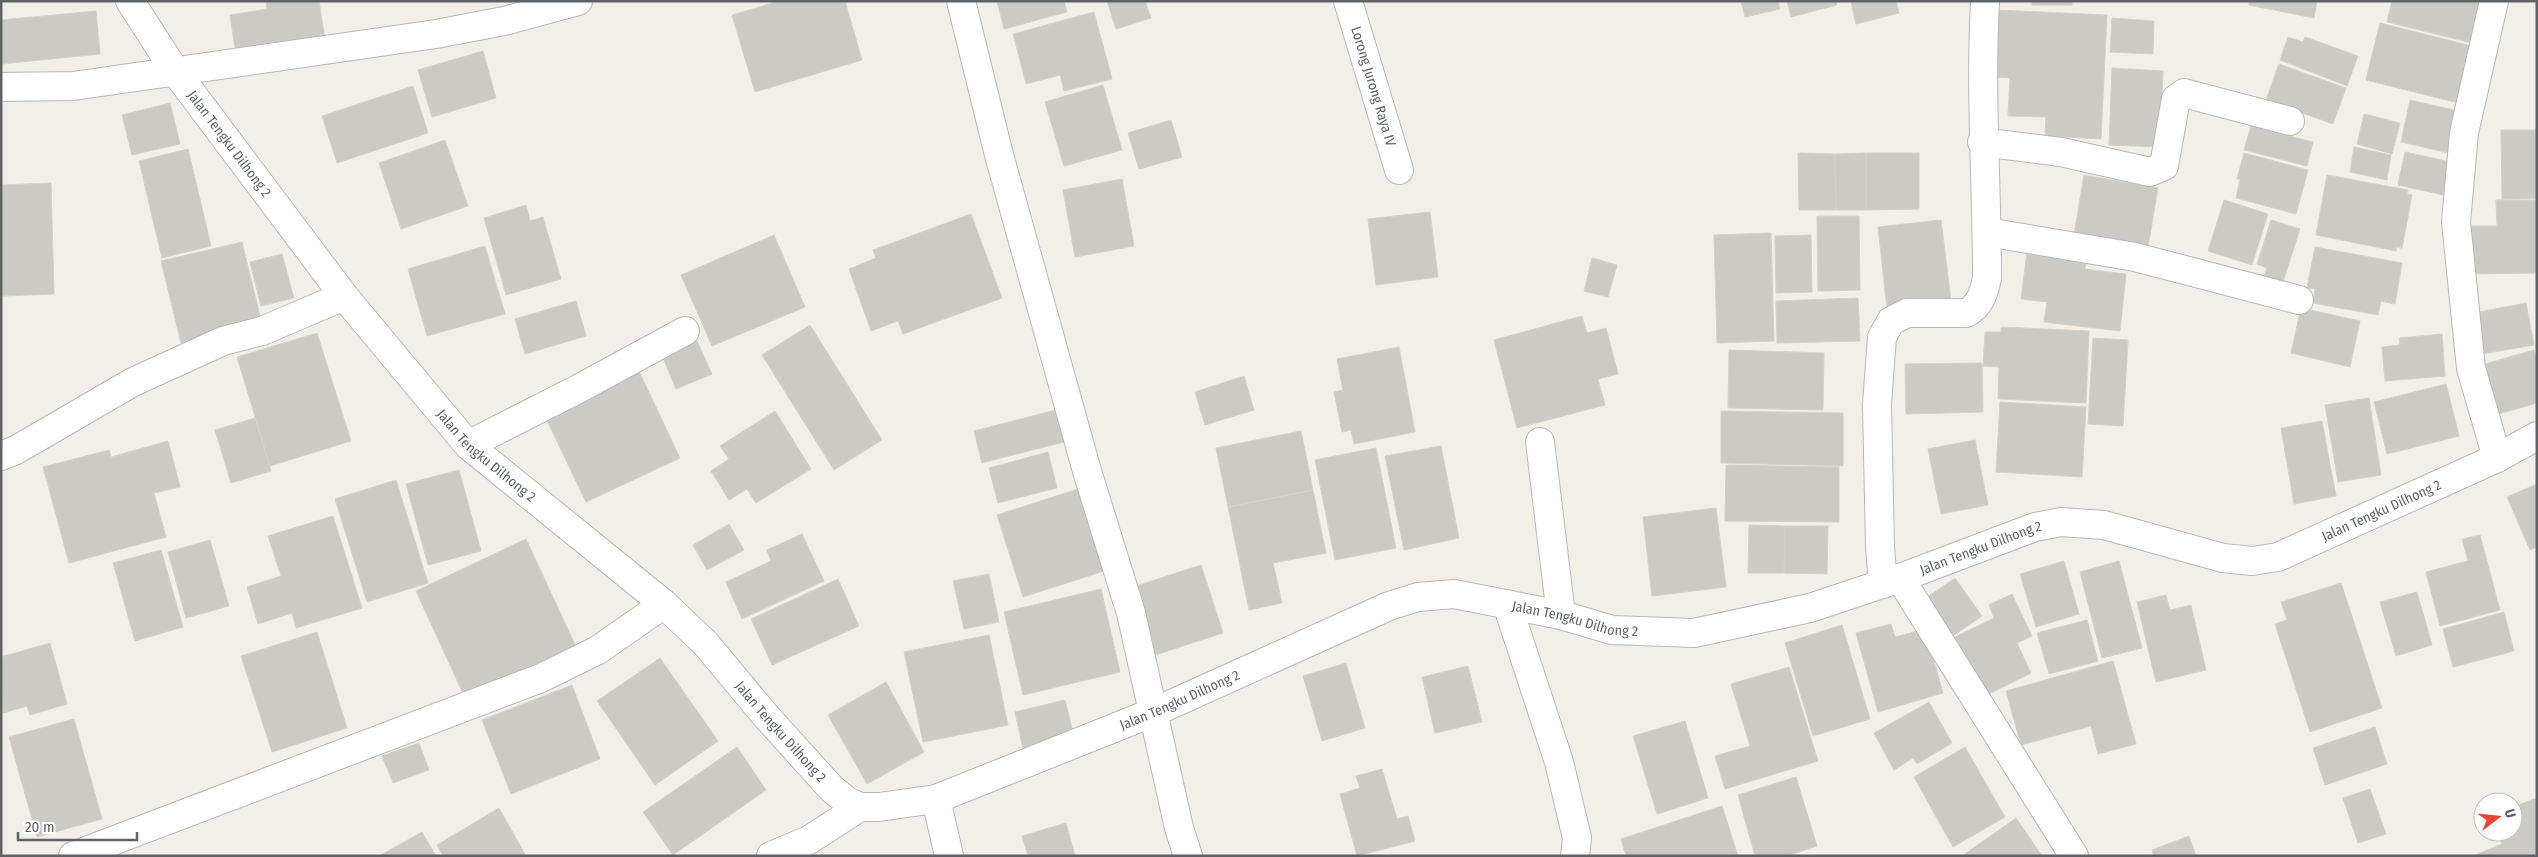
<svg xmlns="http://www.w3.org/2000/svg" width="2538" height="857" viewBox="0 0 2538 857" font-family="'Fira Sans Condensed',sans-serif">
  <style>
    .building { fill: #cccac5; stroke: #d6d1c6 }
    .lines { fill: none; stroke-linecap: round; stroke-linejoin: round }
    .minor-casing { stroke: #b5b8bc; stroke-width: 30 }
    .minor { stroke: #fff; stroke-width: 28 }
    .labels { text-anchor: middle; stroke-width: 4.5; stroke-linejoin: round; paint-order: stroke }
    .street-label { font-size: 14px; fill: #5f6368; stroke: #fff }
  </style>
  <rect width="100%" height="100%" fill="#f1efe8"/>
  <!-- building -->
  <path class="building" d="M266,1H319L325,40L274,48L273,42L235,48L230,15L267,9Z
    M779,1H845L862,60L755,92L732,15Z
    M997,1H1064L1067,12L1004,29Z
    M1107,1H1145L1151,18L1116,29Z
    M1741,1H1778L1780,9L1745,17Z
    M1787,1H1836L1837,5L1791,17Z
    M1851,1H1896L1899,13L1856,24Z
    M2032,1H2072V5H2032Z
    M2249,1H2317L2314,18L2249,5Z
    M2392,1H2483L2472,43L2387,22Z
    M1997,10L2107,15L2101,139L2045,136L2046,117L2008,116L2010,78L1994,77Z
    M96,11L100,54L1,64V20Z
    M1094,12L1112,79L1064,91L1060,75L1026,84L1013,34Z
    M2112,18L2154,21L2153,54L2110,52Z
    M2380,23L2472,46L2458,103L2366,80Z
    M2288,37L2303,42L2305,37L2358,56L2347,86L2280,60Z
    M483,51L496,98L432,117L418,70Z
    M2279,64L2346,88L2333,124L2266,100Z
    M2112,68L2163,71L2160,147L2109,145Z
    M1103,85L1122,150L1064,166L1045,102Z
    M413,86L428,133L337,163L322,116Z
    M2410,100L2462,112L2453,154L2401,142Z
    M170,103L180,144L132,155L122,115Z
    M2364,114L2400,123L2392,154L2357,144Z
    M1171,120L1182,157L1139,169L1128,133Z
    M2251,126L2313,142L2307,166L2244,150Z
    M2501,130H2537V198L2502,199Z
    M445,140L468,206L401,229L379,163Z
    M2354,147L2391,155L2387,180L2350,172Z
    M188,149L211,246L162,258L139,161Z
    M2405,152L2455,163L2448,196L2398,185Z
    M1798,153L1835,154L1836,210H1799Z
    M1866,153H1919V209L1866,210Z
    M1866,153V210H1836L1835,154Z
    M2244,153L2308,170L2296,214L2236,198L2240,179H2237Z
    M2084,175L2158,188L2148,247L2074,235Z
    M2327,175L2408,190L2407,194L2412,195L2402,248L2396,247V251L2316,235Z
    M1122,179L1134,246L1075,257L1063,190Z
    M51,183L54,294L1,296V185Z
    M2224,200L2268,214L2252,265L2208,251Z
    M2496,200H2537V273L2465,274V226H2497Z
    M526,205L530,221L543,217L561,279L506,295L484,218Z
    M1430,212L1438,277L1376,285L1368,219Z
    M971,214L1002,298L903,334L898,321L871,331L849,269L876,258L873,250Z
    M1817,216H1859L1860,290L1818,291Z
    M1941,220L1951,301L1887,309L1878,227Z
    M2271,220L2300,229L2282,285L2263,279L2267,268L2257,264Z
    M1771,233L1774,341L1717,343L1714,235Z
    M774,235L805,307L712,346L681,275Z
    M1811,235L1812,292L1776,293L1775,236Z
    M242,242L262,324L181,343L161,261Z
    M2028,244L2088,251L2085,269L2126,274L2120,331L2044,322L2047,302L2021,299Z
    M485,246L505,314L427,336L408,269Z
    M2315,247L2402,263L2395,304L2381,301L2378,315L2313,303L2315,289L2307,288Z
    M282,254L294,298L261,306L250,262Z
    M1592,258L1617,265L1608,297L1584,291Z
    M1858,298L1860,341L1777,343L1776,301Z
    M576,301L586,336L525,354L515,319Z
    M2526,303L2534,345L2476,355L2469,314Z
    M2301,308L2360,321L2350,367L2291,353Z
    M1582,316L1587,333L1606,328L1618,374L1598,379L1605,405L1517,428L1494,340Z
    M810,325L882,440L834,470L762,355Z
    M2001,327L2089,331L2086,403L1998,399L1999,367L1983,366L1985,332H2001Z
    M317,333L351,441L270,466L237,357Z
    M2442,334L2445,376L2385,381L2382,347L2400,345L2399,338Z
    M2093,338L2128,340L2123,426L2088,424Z
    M696,339L712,374L676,389L661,353Z
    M1399,347L1415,432L1354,444L1351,430L1342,432L1334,392L1343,390L1337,359Z
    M1729,350L1824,353L1823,410L1728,408Z
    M2534,350L2537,359V403L2488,417L2474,367Z
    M1982,363L1983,412L1906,414L1905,364Z
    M637,367L680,458L586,502L543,412Z
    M1244,376L1254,410L1205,425L1195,392Z
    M2446,384L2459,436L2387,454L2374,402Z
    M2369,398L2381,475L2338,482L2325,405Z
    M2000,402L2086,407L2082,477L1996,472Z
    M1056,410L1064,442L982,463L974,431Z
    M775,411L811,469L756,503L747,489L729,500L711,471L729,459L720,446Z
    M1721,411L1843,413V466L1721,463Z
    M255,418L271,471L231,483L215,430Z
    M2322,421L2336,496L2294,504L2281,428Z
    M1301,431L1313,490L1228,507L1216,448Z
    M1975,440L1988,505L1941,514L1928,449Z
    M168,441L180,487L154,493L166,537L69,563L43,467L109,450L111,457Z
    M1441,446L1459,538L1404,550L1385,456Z
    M1376,448L1396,548L1335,560L1315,460Z
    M1048,452L1057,488L998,503L989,468Z
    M1726,465L1839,467V522L1725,521Z
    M459,470L481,551L428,565L406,484Z
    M396,480L428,583L367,602L335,499Z
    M2537,484V547L2530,550L2507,497Z
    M1078,489L1104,571L1023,597L997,515Z
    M1313,490L1326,553L1273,563L1282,603L1249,610L1228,507Z
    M1716,508L1726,587L1652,596L1643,517Z
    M333,516L362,608L296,628L292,613L258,624L247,587L281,576L268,536Z
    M729,524L744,550L707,570L693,545Z
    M1749,525L1785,526L1784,573H1748Z
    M1785,526H1828L1827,574L1784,573Z
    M802,534L824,581L742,619L726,582L771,561L767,550Z
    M2480,535L2500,610L2440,626L2426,572L2468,561L2462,539Z
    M526,539L577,649L466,700L416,591Z
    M210,540L229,606L186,618L168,552Z
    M161,550L183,627L135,641L113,563Z
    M2064,561L2079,614L2036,627L2020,574Z
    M2119,561L2142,648L2102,658L2080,572Z
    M1201,565L1223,633L1152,656L1130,588Z
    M989,574L999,622L964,629L953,581Z
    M1955,578L1982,616L1947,640L1920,602Z
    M838,579L859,626L772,665L751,619Z
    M2341,583L2382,708L2310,732L2275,624L2287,620L2281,602Z
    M1101,589L1120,672L1023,695L1004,612Z
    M2417,592L2432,645L2396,656L2380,602Z
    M2012,594L2032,636L2017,643L2031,673L1981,698L1953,638L1994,618L1989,605Z
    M2166,595L2170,610L2191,605L2206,670L2156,682L2137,602Z
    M2504,612L2514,651L2453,667L2443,629Z
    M2087,620L2098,661L2049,674L2037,633Z
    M1891,624L1895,637L1925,629L1943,693L1878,712L1856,633Z
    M1842,625L1870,719L1813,736L1785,643Z
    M317,632L347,728L272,752L241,656Z
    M989,635L1008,725L923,742L904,652Z
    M50,643L67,704L30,715L27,706L3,713L1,657Z
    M660,658L718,741L655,785L597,701Z
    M2113,661L2136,744L2098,754L2091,726L2021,745L2006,691Z
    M1346,663L1365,728L1322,741L1303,676Z
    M1468,666L1482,722L1435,733L1422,677Z
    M1789,667L1818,761L1725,789L1715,756L1750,746L1731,684Z
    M886,682L924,752L867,784L828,715Z
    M572,685L600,759L511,794L482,720Z
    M1065,700L1074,737L1023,749L1015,712Z
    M1929,702L1952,743L1917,764L1913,758L1894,770L1874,733Z
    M74,719L102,819L37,837L9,737Z
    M1685,721L1708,798L1657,814L1633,736Z
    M2375,727L2387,764L2325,785L2313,748Z
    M419,743L429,770L393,783L382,756Z
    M737,747L766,790L673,855L643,812Z
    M1965,747L2005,817L1953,847L1914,777Z
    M1382,769L1397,819L1408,816L1415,841L1357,856L1340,794L1360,788L1356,776Z
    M1796,777L1817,846L1787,856H1755L1738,795Z
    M2370,789L2386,834L2358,843L2343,798Z
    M2537,798V856H2473L2502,844L2496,832H2513V807Z
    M1722,806L1738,856H1626L1621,839Z
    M499,808L526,856H443L437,845Z
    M2016,818L2042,856H1962Z
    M1066,823L1075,856H1028L1022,836Z
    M422,832L436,856H379Z
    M2189,836L2196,856H2154L2152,850Z"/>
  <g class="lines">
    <defs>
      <g id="minor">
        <path id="s1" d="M130,1L175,71L344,296L468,445L664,604L706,644L765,715L832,789L847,801L860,807H879L936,799L1154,712L1389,606L1418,597L1454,594L1561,615L1612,630L1694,633L1810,608L1900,578L2035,527L2061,522L2104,525L2223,558L2252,561L2278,557L2497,458L2537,436"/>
        <path d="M961,1L999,155L1087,471L1131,613L1179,828L1188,856"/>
        <path id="s2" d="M1348,1L1399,170"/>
        <path d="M2494,1L2464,133L2456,222L2471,368L2497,458"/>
        <path d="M1,87L73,86L436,34L504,21L578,1"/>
        <path d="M1982,142L2061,152L2150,172L2164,166L2176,99L2184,93L2290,121"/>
        <path d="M1987,232L2135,257L2299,300"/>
        <path d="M1540,442L1561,615"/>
        <path d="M468,445L580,388L685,331"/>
        <path d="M1,456L16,450L133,382L223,341L262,331L344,296"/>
        <path d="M1900,578L2074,856"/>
        <path d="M1883,584L1880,547L1877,404L1882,337L1891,321L1907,313H1966C1980,306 1984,293 1987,278C1987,185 1980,94 1985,1"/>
        <path d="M1507,604L1559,762L1577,838L1575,856"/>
        <path d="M936,799L949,856"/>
        <path d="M73,856L541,678L598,650L664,604"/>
        <path d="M771,856L809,840L860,807"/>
      </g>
    </defs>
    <!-- minor casing -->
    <use href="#minor" class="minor-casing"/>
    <!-- minor -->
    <use href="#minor" class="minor"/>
  </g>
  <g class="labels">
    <!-- street labels -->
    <g class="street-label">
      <text dy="5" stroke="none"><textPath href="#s2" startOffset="89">Lorong Jurong Raya IV</textPath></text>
      <text dy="5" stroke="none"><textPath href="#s1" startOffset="174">Jalan Tengku Dilhong 2</textPath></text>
      <text dy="5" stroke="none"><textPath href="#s1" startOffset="579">Jalan Tengku Dilhong 2</textPath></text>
      <text dy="5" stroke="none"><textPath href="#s1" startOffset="2694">Jalan Tengku Dilhong 2</textPath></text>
      <text dy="5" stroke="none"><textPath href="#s1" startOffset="2274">Jalan Tengku Dilhong 2</textPath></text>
      <text dy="5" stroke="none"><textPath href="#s1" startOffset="1854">Jalan Tengku Dilhong 2</textPath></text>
      <text dy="5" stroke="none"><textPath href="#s1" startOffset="1434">Jalan Tengku Dilhong 2</textPath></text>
      <text dy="5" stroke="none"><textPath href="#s1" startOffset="984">Jalan Tengku Dilhong 2</textPath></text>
    </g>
  </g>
  <!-- border -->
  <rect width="2538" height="857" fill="none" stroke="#5f6368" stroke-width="5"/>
  <!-- north arrow -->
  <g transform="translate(2498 817) rotate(74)"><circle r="24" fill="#ffffff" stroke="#bfc1c3"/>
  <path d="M0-4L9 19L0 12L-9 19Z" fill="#ea4335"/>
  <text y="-8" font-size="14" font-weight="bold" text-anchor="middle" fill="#5f6368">U</text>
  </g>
  <!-- scale -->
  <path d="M18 832v8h119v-8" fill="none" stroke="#5f6368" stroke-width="2.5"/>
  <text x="25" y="832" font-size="15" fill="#5f6368" stroke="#ffffff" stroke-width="4" paint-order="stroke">20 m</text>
</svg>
